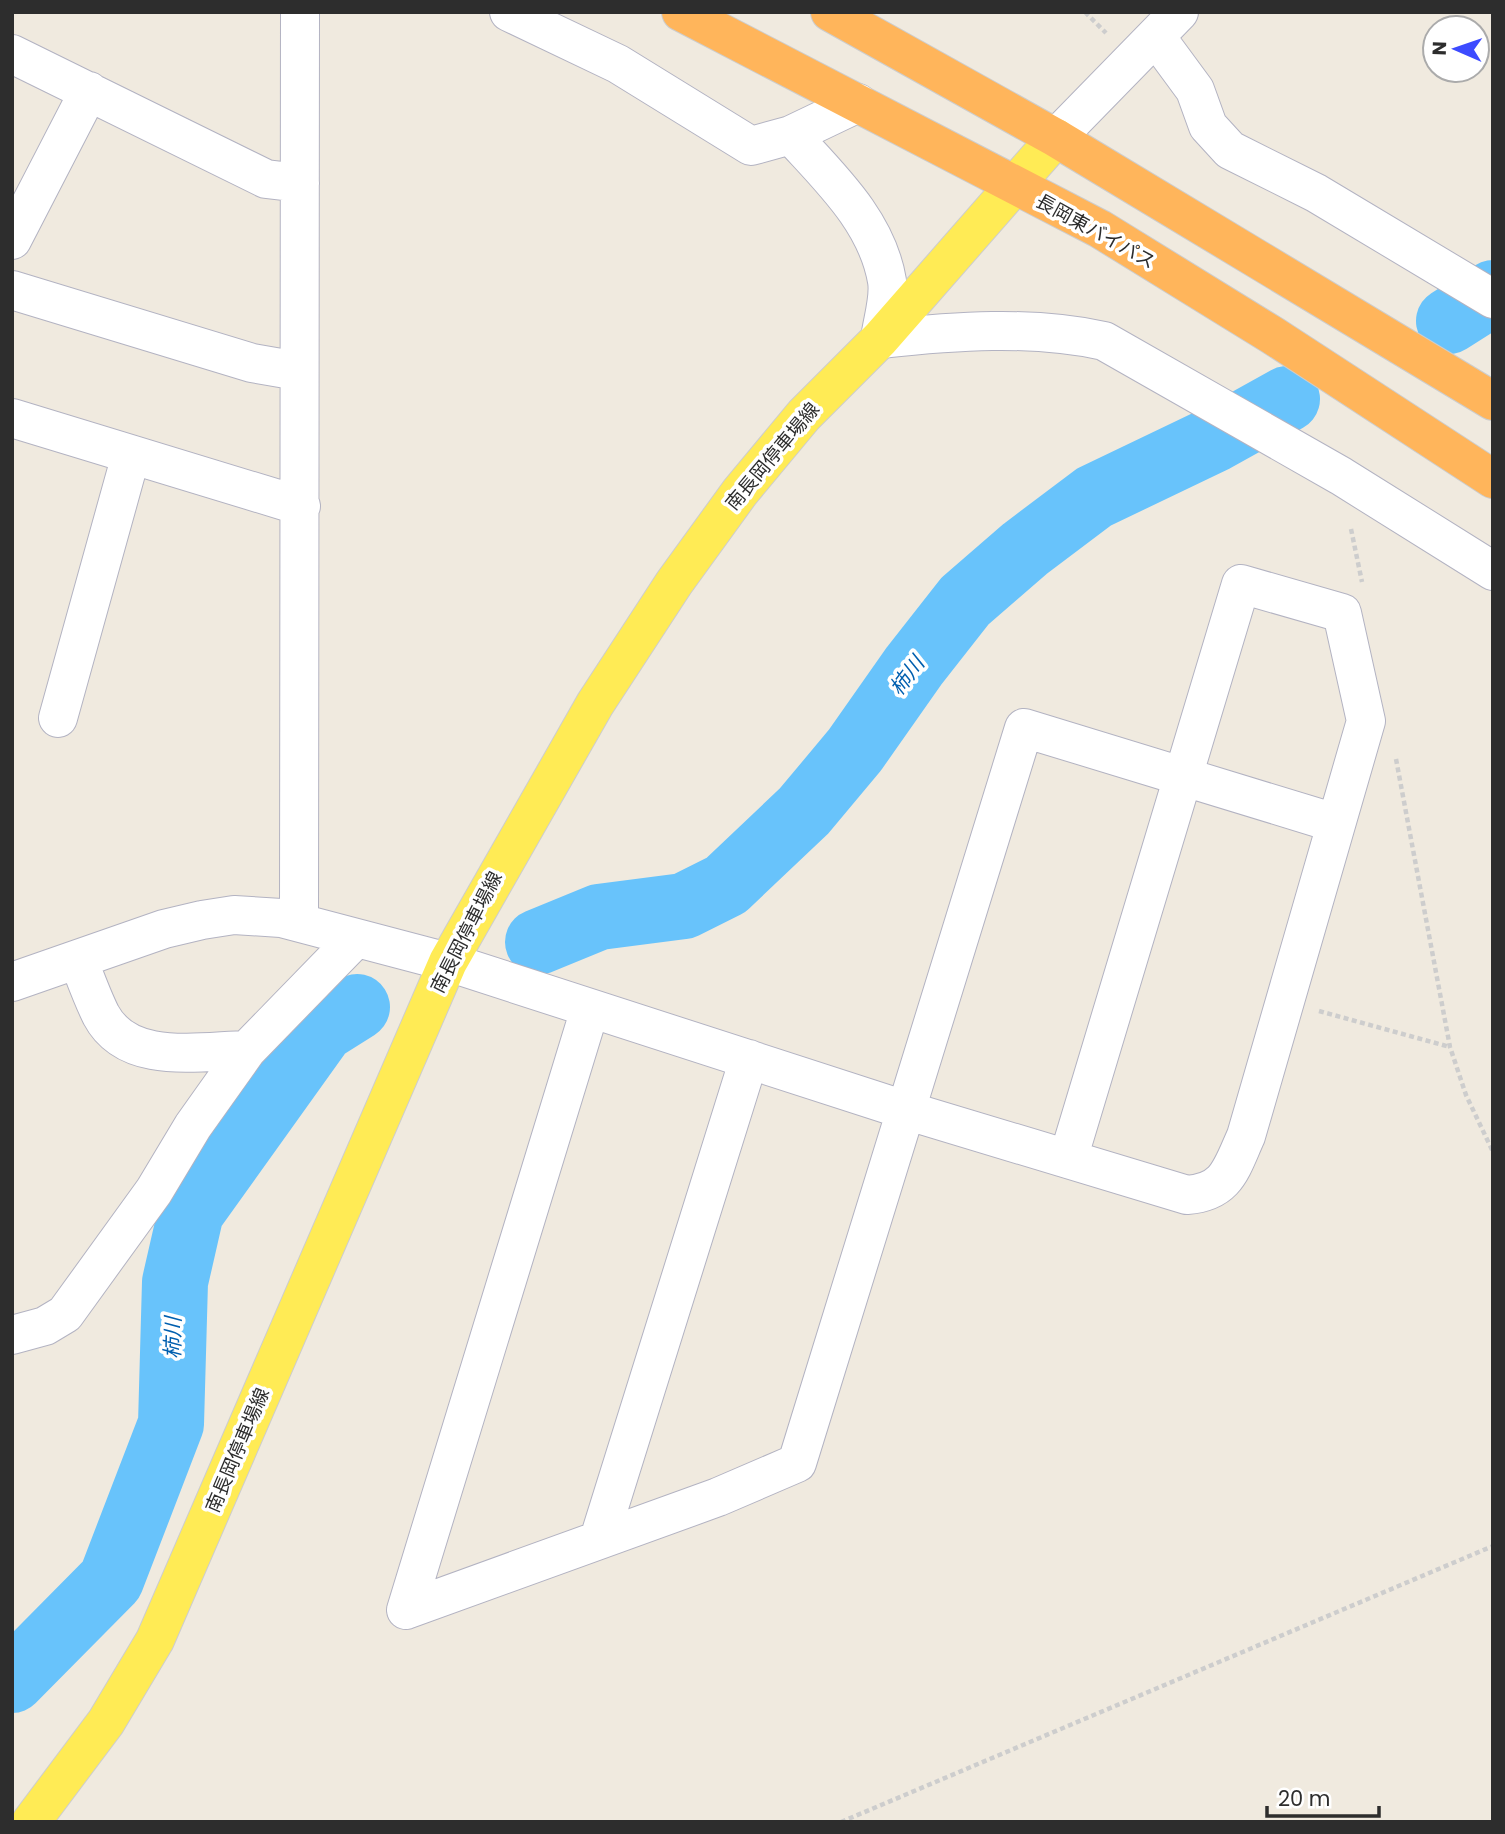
<svg xmlns="http://www.w3.org/2000/svg" width="1505" height="1834" viewBox="0 0 1505 1834" font-family="Poppins,'Noto Sans JP',sans-serif">
  <style>
    .lines { fill: none; stroke-linecap: round; stroke-linejoin: round }
    .river { stroke: #68c3fb; stroke-width: 66 }
    .minor-casing { stroke: #b3b3c2; stroke-width: 40 }
    .major-casing { stroke: #cdcdcd; stroke-width: 40 }
    .highway-casing { stroke: #cdcdcd; stroke-width: 40 }
    .path { stroke: #cdcdcd; stroke-width: 4.5; stroke-dasharray: 5 3.5; stroke-linecap: butt }
    .minor { stroke: #fff; stroke-width: 38 }
    .major { stroke: #ffeb55; stroke-width: 38 }
    .highway { stroke: #ffb55b; stroke-width: 38 }
    .labels { text-anchor: middle; stroke-width: 7; stroke-linejoin: round; paint-order: stroke }
    .street-label { font-size: 19px; fill: #2d2d2d; stroke: #fff }
    .water-label { font-size: 21px; font-style: italic; fill: #005faf; stroke: #fff }
  </style>
  <rect width="100%" height="100%" fill="#f0eadf"/>
  <g class="lines">
    <!-- river -->
    <path class="river" d="M1449,321L1493,293
      M538,942L599,917L684,906L726,885L804,811L855,750L914,666L965,601L1025,549L1094,497L1215,439L1287,399
      M12,1680L111,1580L171,1424L175,1282L191,1212L322,1029L357,1007"/>
    <defs>
      <path id="minor" d="M509,12L618,64L751,146L791,135C829,177 877,221 887,281C890,298 882,322 880,339C954,331 1031,325 1104,341L1341,476L1493,571
        M1156,37L1195,90L1208,126L1230,150L1316,193L1493,299
        M12,54L266,179L300,183
        M791,135L858,103
        M1056,138L1179,12
        M12,240L89,91
        M12,290L252,363L298,371
        M12,418L301,506
        M58,718L131,455
        M299,922L300,12
        M78,959C85,977 92,997 101,1015C128,1066 199,1051 247,1050
        M12,982L164,929L202,920L234,915L281,918L448,962L905,1110L1187,1195C1227,1192 1231,1169 1246,1136L1366,721L1342,613L1241,584L1068,1159
        M12,1335L45,1326L65,1314L154,1191L193,1126L247,1050L355,939
        M599,1539L749,1059
        M406,1610L718,1497L797,1463L1024,728L1335,823
        M406,1610L590,1009"/>
      <path id="major" d="M31,1822L106,1722L155,1640L448,962L595,704L674,583L740,492L804,415L880,339L1056,138"/>
      <path id="highway" d="M681,12L1100,229L1272,335L1493,479
        M830,12L1056,138L1493,401"/>
    </defs>
    <!-- minor casing -->
    <use href="#minor" class="minor-casing"/>
    <!-- major casing -->
    <use href="#major" class="major-casing"/>
    <!-- highway casing -->
    <use href="#highway" class="highway-casing"/>
    <!-- path -->
    <path class="path" d="M1085,12L1106,33
      M1351,529L1362,582
      M1396,759L1450,1047L1466,1095L1493,1152
      M1319,1011L1450,1047
      M841,1822L1493,1546"/>
    <!-- minor -->
    <use href="#minor" class="minor"/>
    <!-- major -->
    <use href="#major" class="major"/>
    <!-- highway -->
    <use href="#highway" class="highway"/>
  </g>
  <g class="labels">
    <!-- street labels -->
    <g class="street-label">
      <text transform="translate(1096 231) rotate(29)" y="7">長岡東バイパス</text>
      <text transform="translate(772 456) rotate(-50)" y="7">南長岡停車場線</text>
      <text transform="translate(466 932) rotate(-63)" y="7">南長岡停車場線</text>
      <text transform="translate(237 1450) rotate(-67)" y="7">南長岡停車場線</text>
    </g>
    <!-- water labels -->
    <g class="water-label">
      <text transform="translate(907 676) rotate(-53)" y="7">柿川</text>
      <text transform="translate(173 1338) rotate(-89)" y="7">柿川</text>
    </g>
  </g>
  <!-- border -->
  <rect width="1505" height="1834" fill="none" stroke="#2d2d2d" stroke-width="28"/>
  <!-- north arrow -->
  <g transform="translate(1456 49) rotate(272)"><circle r="33" fill="#ffffff" stroke="#ababab" stroke-width="2"/>
  <path d="M0-5L12 26L0 18L-12 26Z" fill="#3d4bff"/>
  <text y="-10" font-size="19" font-weight="bold" text-anchor="middle" fill="#2d2d2d">N</text>
  </g>
  <!-- scale -->
  <path d="M1267 1806v10h112v-10" fill="none" stroke="#2d2d2d" stroke-width="3.5"/>
  <text x="1278" y="1806" font-size="21" fill="#2d2d2d" stroke="#ffffff" stroke-width="5" paint-order="stroke">20 m</text>
</svg>
